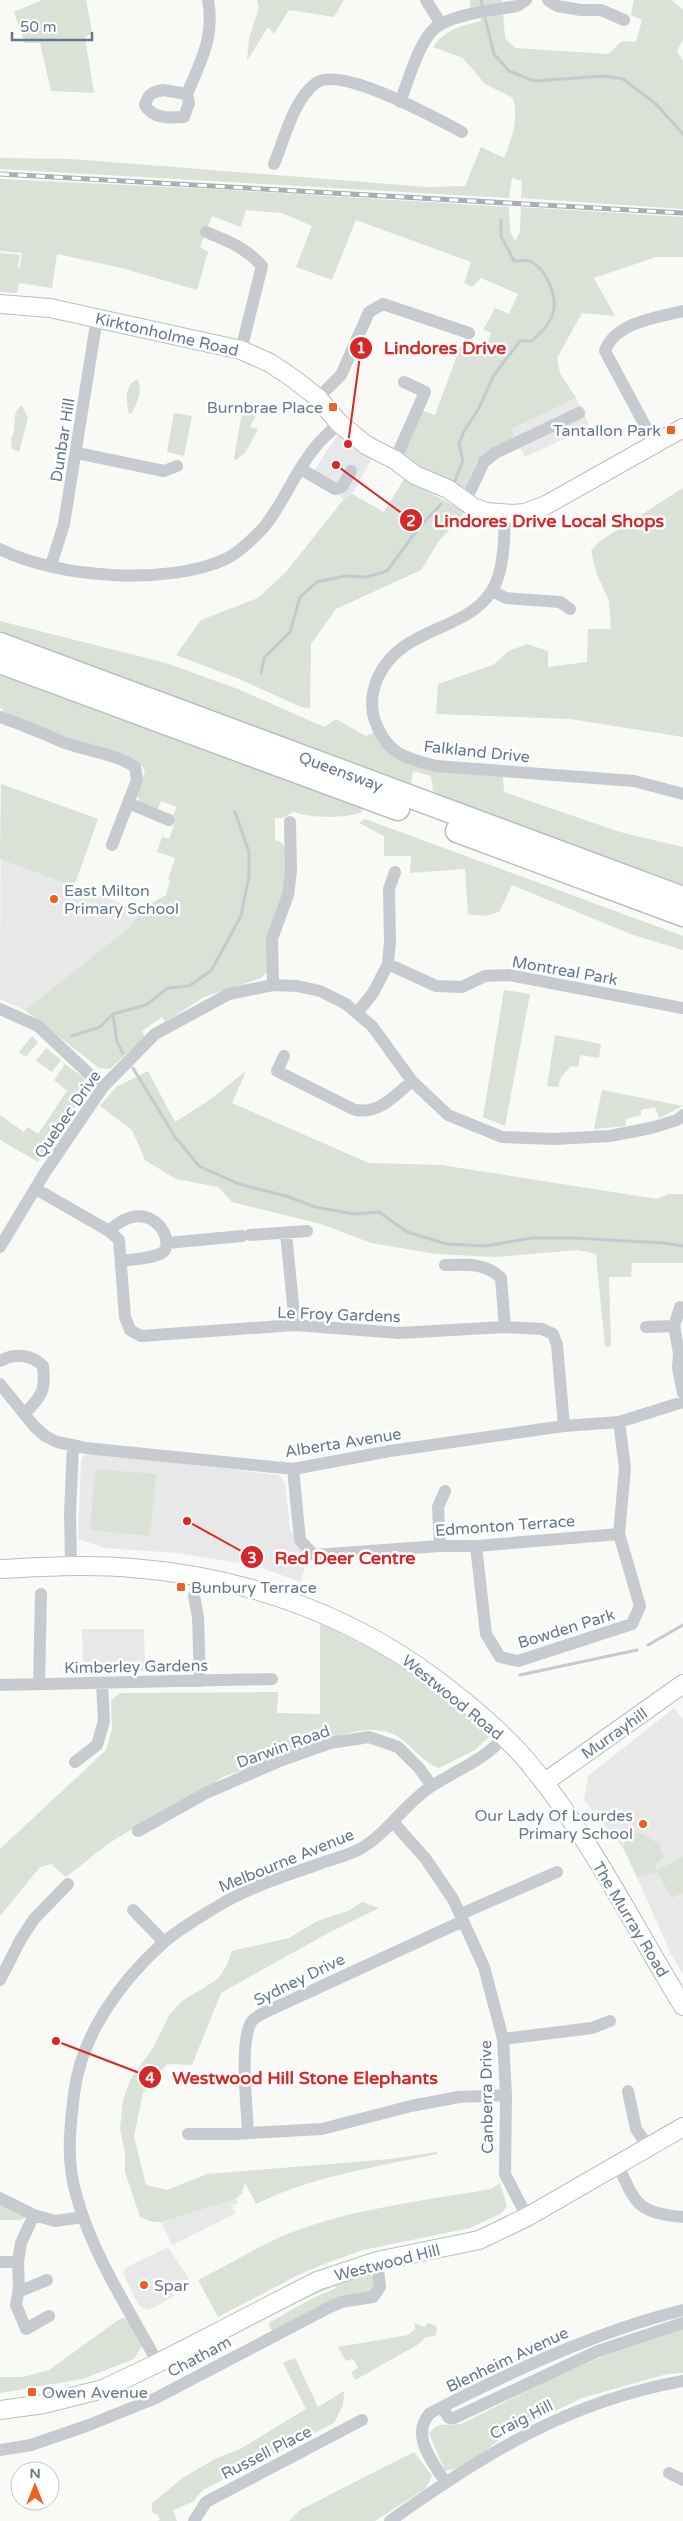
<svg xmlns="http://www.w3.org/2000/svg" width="683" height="2521" viewBox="0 0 683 2521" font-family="'Varela Round',sans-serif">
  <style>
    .built { fill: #e7e8e7 }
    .green { fill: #dae1d7 }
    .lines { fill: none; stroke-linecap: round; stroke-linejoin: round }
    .stream { stroke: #c1cbd0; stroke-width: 3 }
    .secondary-casing { stroke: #b9bec3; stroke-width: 20 }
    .highway-casing { stroke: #bbbec2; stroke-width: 25 }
    .street { stroke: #c7cace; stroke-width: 12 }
    .secondary { stroke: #fff; stroke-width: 18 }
    .highway { stroke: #fff; stroke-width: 22 }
    .rail-casing { stroke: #a9aeb5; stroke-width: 5 }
    .rail { stroke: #fff; stroke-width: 3; stroke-dasharray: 9; stroke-linecap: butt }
    .poi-dot { fill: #ec6123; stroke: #fff; stroke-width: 2 }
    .labels { text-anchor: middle; stroke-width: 5; stroke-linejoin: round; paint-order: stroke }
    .street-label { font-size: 16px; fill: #667789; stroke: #fff }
    .poi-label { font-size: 16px; fill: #667789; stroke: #fff; text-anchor: start }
    .leader { fill: none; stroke: #d62828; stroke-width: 2 }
    .callout-dot { fill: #d62828; stroke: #fff; stroke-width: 2 }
    .mark-label { font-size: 15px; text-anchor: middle; font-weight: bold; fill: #fff }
    .callout-label { font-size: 18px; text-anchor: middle; font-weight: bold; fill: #d62828; stroke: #fff; stroke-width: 5; stroke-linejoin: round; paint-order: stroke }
  </style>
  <rect width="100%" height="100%" fill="#f9f9f6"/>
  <!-- built -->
  <path class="built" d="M576,398L580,406L582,405L589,427L525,457L521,449H518L511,429Z
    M345,434L374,455L352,494L344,499L310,477L336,437Z
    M1,784L98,819L74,886L142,911L130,927L25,1010L0,999Z
    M93,1453L279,1475L285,1483L290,1529L299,1547L307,1558L301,1582L253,1565L177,1553L105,1548L78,1539L81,1462L83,1456Z
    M82,1629H144L145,1671L83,1672Z
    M674,1708L683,1720V1974L671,1954L626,1852L584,1800L588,1776Z
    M236,2199L238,2203L231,2206L236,2213L172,2245L161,2222Z
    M168,2247L189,2279L169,2288L174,2296L149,2310L139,2306L123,2273L127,2267Z"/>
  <!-- green -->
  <path class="green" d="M42,0H86L92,32L85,38L94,93L51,91L40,43H25L14,12Z
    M257,0H344L334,17L289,10L274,34L268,27L247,61L249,38L259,8Z
    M470,0H502L505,38L515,48L608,54L622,41L636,42L642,20L631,15L634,0H672L683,10V39L677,51L683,61V209L521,198L522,181L512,178L509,198L0,169V158L72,159L427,187L465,186L481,147L504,158C512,139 519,118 513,98L485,84L463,58L433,47C447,28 459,27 481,21L478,6L470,9Z
    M0,179L212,189L509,207L510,231L515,241L520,232L521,207L683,217V257H656L594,278L615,316L582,313L557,358L560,373L576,398L511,429L516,440L489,453L477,461L465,488L461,489L405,458L402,452L421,410L435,415L462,342L485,350L491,333L483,330L495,308L509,314L518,294L481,278L472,287L464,283L471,262L356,220L332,280L296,267L312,226L282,213L246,210L241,227L212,216L200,247L208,252L197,290L122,268L57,254L52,288L19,283L17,293L0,292V253L20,255L18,267L20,268L22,253L0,251Z
    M137,379C144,388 137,403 132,413L129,414C126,401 124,386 137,379Z
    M22,405L28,418L19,452L12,449L11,439C19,427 9,414 22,405Z
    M243,406H249L256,415L250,427L258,429L245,453L236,460L234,458Z
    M174,413L192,416L184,456L167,452Z
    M406,476L413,483L465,512L439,541L421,570L336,609L311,644L310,708L301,707L239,679L176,655L201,620L258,598L286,572L344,499L352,494L384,512Z
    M683,488V737L570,719L436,714L438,684L493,665L509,651L527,644L548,651V667L587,662L588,629H611L609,600L597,575L591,551L600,541Z
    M0,621L166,663L238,689L324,727L336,719L366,736L375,732L396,758L503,776L504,792L620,832L683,847V889L514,826L433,791L431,776L413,771L411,785L0,635Z
    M0,671L360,801L362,812C344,819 312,818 293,812L283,818H275V840C281,842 285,844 286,850C293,876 274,942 268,971L261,978L204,997L165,1022L162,1017L142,1031L145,1037L110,1069L99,1068L25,1010L130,927L146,906L166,895L170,880L168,879L175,858L157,852L162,837L169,839L176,818L173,816L177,807L161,801L157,811L141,804L137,795L145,771L142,766L2,712L3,709L0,708Z
    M1,784L98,819L74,886L0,859Z
    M365,819L683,936V950L633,935L512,885L499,912L484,916L468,914L465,869L410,873L411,856H384V836L359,823Z
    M504,990L530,994L505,1126L483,1117Z
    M555,1035L601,1044L599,1058L580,1055L578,1067L571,1066L561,1077L558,1087L547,1086Z
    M32,1036L38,1042L26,1057L19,1052Z
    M46,1048L61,1060L52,1072L36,1061Z
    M65,1064L84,1078L86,1091L38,1162L0,1140V1115L24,1132L28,1127L38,1134L67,1091L54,1080Z
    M148,1071L175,1122L208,1101L246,1071L232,1103L369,1163L441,1165L657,1199L668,1194H683V1263H632L631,1277H609L611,1346L605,1347L596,1254L578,1250L495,1257L436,1254L371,1243L321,1224L232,1202L218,1187L176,1179L145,1160L132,1130L100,1106L116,1087Z
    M602,1090L683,1106L659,1118L655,1107L641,1110V1115L626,1119V1126L594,1129Z
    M95,1469L156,1474L150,1536L90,1530Z
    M320,1623L379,1653L422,1680L487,1730L488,1738L475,1750L439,1768C418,1761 409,1738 387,1732C354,1723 315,1746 286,1759C266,1767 243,1768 223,1777C217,1780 211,1786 205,1790C172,1809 137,1824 105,1846C92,1856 80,1867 66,1877L51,1864L40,1867L0,1916V1849L106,1750L112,1729L111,1701L120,1693L278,1692L277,1713L320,1714Z
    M636,1833L643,1834L660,1845L664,1857L655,1865L657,1871L683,1856V1892L672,1898L657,1872L637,1877L623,1848L627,1838Z
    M362,1902L379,1908L328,1933L221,1993L192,2065L167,2064L143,2093L134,2136L146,2185L167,2190L207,2174L390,2159L437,2152V2154C376,2167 313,2176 256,2204L245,2183L242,2193L236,2199L161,2222H152L140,2217L125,2172V2153L120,2129L123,2100L130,2080L153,2048L170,2014L182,2001L218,1979L227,1965L232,1951L289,1938L317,1921L348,1911Z
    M500,2183L507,2206L502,2213L470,2228L363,2250L332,2261L302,2273L218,2317L198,2280C224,2267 250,2251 276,2239C339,2210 423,2201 491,2189Z
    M0,2198L34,2215L19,2220H0Z
    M366,2271L375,2277V2284L371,2291L273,2331L269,2327L270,2322L313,2298L336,2288L335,2286L302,2300L307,2293Z
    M121,2318L128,2319L142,2346L134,2359L83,2379L0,2393V2377H23L49,2370Z
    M414,2323L425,2327L428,2323L436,2326L437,2330L435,2336L426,2337L417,2345L355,2380L351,2372L358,2368L353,2359L346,2361L338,2347L408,2335L415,2329Z
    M683,2329V2373L667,2374L582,2398L510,2432L464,2467L445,2471L429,2433L438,2425L461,2424L553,2378L608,2354Z
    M295,2358L318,2407L344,2391L343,2405L334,2423L203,2490L192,2502L173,2510L177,2521H157L160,2520L158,2515L152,2512V2503L184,2477L215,2459L240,2449L306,2409L283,2363Z
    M414,2452L432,2476L426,2488L375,2521H289L300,2510Z"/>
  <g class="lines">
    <!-- stream -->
    <path class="stream" d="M481,0L483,8
      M484,14L494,54L509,71L534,81L604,76L623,79L656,104L683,134
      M453,485L463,461L459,444L464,431L478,410L494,375L520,341H532C541,332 552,322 554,309C556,292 545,268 530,261C526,260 518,261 514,261L501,236V220
      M261,673L264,658L290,632L300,597L317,582L345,576L367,577L387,571L417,530L441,504
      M113,1014L117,1042L123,1053
      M72,1036L100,1027L113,1014L146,1005L168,988L189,986L211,971L241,916L249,876V852L235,812
      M133,1068L175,1137L199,1166L239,1184L289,1197L315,1207L354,1214L379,1212L407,1232L447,1244L485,1246L532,1238H574L664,1243L683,1246
      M648,1645L683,1625
      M520,1675L637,1650"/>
    <defs>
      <path id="secondary" d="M0,304L50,308L241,350L270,363L294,379L318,398L339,423L366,445L395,460L415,475L448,489L473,507L486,512L513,514L525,513L546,505L683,428
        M0,1569C44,1567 88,1564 132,1568C250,1577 361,1618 454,1693C483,1716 513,1742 536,1772C593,1843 635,1928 683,2006
        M545,1782L683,1684
        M0,2410L44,2404L103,2389L158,2363L317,2281L377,2261L479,2240L527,2217L683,2127"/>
      <path id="highway" d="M0,644L683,898
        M0,662L398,809
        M457,831L683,915"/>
    </defs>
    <!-- secondary casing -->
    <use href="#secondary" class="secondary-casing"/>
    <!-- highway casing -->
    <use href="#highway" class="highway-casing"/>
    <!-- street -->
    <path class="street" d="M426,0L441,24
      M548,0L557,6L581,10H601L624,20
      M163,90L187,94L189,103L184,117C171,118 152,119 145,105C148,94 152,92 163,90Z
      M187,94C201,61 215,36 208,0
      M400,102C408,82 419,41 435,28C452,14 494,10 517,6L526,0
      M274,164C285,138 293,100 316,83C341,65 435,118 462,132
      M206,232C228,241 246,248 262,266L241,350
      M318,398L341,375L369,312L383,304L469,333
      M655,444L605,351C614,323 657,317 683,311
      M77,453L164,471L177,466
      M395,460L425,392L404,382
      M301,469L335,489L342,487L351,471
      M465,502L484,462L495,453L579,413
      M505,514C504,537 505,571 491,592C464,633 403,625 378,677C372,691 370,707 375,721C387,754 405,758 436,766L634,781L683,794
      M0,549C57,578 167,586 226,559C239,552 254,538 264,527C283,504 294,474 313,450C320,440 330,432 339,423
      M51,565L64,524L97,318
      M492,591L506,598L560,602L570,609
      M0,717C20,724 39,732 58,740C79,750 116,753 135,767L137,780L112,845
      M128,803L169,820
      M388,964L436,986L462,987L485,976L508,975L683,1008
      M273,985L272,939L288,895L291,871L290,822
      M0,1009L38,1026L103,1087
      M357,1013L373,993L388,964L390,941L389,889L395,872
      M284,1056L277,1071L355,1110C380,1114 394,1096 412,1081
      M36,1189L109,1231L119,1240L125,1317L130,1330L141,1336L295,1325L399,1333L505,1327L542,1329L553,1334L557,1345L564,1426
      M109,1231C151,1190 180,1246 160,1254C149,1259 133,1259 121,1261
      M286,1233L295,1325
      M250,1235L307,1231
      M167,1243L242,1236
      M0,1247L44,1174L103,1087L155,1034L229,994L273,985L297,986L320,991L346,1004L372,1026L412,1081L448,1115L502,1137L554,1139L610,1136L651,1128L677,1120L683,1115
      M445,1265C467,1265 484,1262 501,1278L505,1327
      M680,1307L674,1326L679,1353L678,1368L683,1393
      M646,1327L674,1326
      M0,1361C15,1353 31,1354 43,1366C46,1390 42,1396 25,1413
      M0,1384L34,1426L45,1436L57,1442L86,1448L293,1469L390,1451L564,1426L619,1422L683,1402
      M293,1469L300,1540L314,1555L440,1546H476L619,1534
      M440,1546L438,1507L445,1491
      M476,1546L486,1634L500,1657L518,1661L632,1624L640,1606L619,1534L625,1468L619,1422
      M71,1566L70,1513L73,1445
      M194,1596L198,1617L200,1681
      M39,1684L41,1594
      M0,1685L272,1679
      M75,1762L97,1745L104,1721L102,1684
      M393,1822L425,1858L453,1899L484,1967L503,2039L506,2095L505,2174L527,2217
      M138,1831L206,1793L282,1760L330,1743L369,1737L398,1747L419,1768L432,1786
      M133,1910L164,1942
      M461,1914L557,1872
      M0,1980L21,1939L34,1919L68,1884
      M503,2039L592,2028L610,2021
      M628,2091L636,2129L648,2146
      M248,2133C247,2108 239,2039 252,2021C257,2015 266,2012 272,2009L463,1921
      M188,2134H233L322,2129L411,2106L459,2097L506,2095
      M618,2165C636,2205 637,2212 683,2217
      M0,2198L34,2215L55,2221L83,2217
      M34,2215L21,2243L18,2262L19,2289L16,2305L26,2329L49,2316
      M0,2262H18
      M18,2292L47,2280
      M158,2363C129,2310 91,2252 76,2194C66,2160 70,2128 74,2094C81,2035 120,1982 163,1943C179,1929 200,1917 218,1906C249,1887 285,1876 319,1864C332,1859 347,1856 360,1849C388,1833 405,1803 432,1786C458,1769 483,1761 504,1737
      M442,2407L449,2418H454L598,2351L683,2323
      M0,2450L31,2445L89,2425L156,2398L328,2308L341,2302L373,2297L380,2287L377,2261
      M669,2473L683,2480
      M445,2482C432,2460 410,2436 430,2413C511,2372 594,2332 683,2310
      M194,2521L206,2502L362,2420
      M390,2521C485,2454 566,2402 683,2381"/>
    <!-- secondary -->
    <use href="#secondary" class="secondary"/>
    <!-- highway -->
    <use href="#highway" class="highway"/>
    <defs>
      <path id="rail" d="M0,174L683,213"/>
    </defs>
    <!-- rail casing -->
    <use href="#rail" class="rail-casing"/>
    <!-- rail -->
    <use href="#rail" class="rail"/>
  </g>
  <!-- markers -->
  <g class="poi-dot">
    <rect x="328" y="402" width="10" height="10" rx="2.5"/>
    <rect x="666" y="425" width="10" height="10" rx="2.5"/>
    <circle cx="54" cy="899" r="5"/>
    <rect x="176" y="1582" width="10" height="10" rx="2.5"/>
    <circle cx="643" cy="1824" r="5"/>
    <circle cx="144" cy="2285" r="5"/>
    <rect x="27" y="2387" width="10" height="10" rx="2.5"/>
  </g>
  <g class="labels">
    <!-- street labels -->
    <g class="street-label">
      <text transform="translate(167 334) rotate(13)" y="6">Kirktonholme Road</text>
      <text transform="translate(62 440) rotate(-81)" y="6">Dunbar Hill</text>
      <text transform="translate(477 751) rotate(6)" y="6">Falkland Drive</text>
      <text transform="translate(341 771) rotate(20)" y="6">Queensway</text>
      <text transform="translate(565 970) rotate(10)" y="6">Montreal Park</text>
      <text transform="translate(67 1114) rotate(-55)" y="6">Quebec Drive</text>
      <text transform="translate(339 1314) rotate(2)" y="6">Le Froy Gardens</text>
      <text transform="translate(343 1442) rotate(-9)" y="6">Alberta Avenue</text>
      <text transform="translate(505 1525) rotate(-4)" y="6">Edmonton Terrace</text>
      <text transform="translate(566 1628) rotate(-17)" y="6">Bowden Park</text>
      <text transform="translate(136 1666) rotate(-1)" y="6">Kimberley Gardens</text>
      <text transform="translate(453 1697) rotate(39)" y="6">Westwood Road</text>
      <text transform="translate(614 1733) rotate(-35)" y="6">Murrayhill</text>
      <text transform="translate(283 1746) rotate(-20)" y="6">Darwin Road</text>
      <text transform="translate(286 1860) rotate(-22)" y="6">Melbourne Avenue</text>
      <text transform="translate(631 1919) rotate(59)" y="6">The Murray Road</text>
      <text transform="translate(299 1979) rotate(-26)" y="6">Sydney Drive</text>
      <text transform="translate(486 2097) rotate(-91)" y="6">Canberra Drive</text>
      <text transform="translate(387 2262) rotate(-14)" y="6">Westwood Hill</text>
      <text transform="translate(199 2356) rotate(-28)" y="6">Chatham</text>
      <text transform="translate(507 2359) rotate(-25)" y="6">Blenheim Avenue</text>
      <text transform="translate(521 2419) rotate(-27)" y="6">Craig Hill</text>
      <text transform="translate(266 2452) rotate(-27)" y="6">Russell Place</text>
    </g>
    <!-- poi labels -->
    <g class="poi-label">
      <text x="323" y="413" text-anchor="end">Burnbrae Place</text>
      <text x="661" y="436" text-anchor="end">Tantallon Park</text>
      <text x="64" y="896">East Milton<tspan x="64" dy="18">Primary School</tspan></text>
      <text x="191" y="1593">Bunbury Terrace</text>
      <text x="633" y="1821" text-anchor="end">Our Lady Of Lourdes<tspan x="633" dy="18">Primary School</tspan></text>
      <text x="154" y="2291">Spar</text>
      <text x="42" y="2398">Owen Avenue</text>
    </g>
  </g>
  <!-- callouts -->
  <path class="leader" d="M348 444L361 348M336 465L411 520M187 1521L252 1557M56 2041L150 2077"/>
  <g class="callout-dot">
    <circle cx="348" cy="444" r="5"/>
    <circle cx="336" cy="465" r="5"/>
    <circle cx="187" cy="1521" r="5"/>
    <circle cx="56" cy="2041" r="5"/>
    <circle cx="361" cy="348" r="12"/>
    <circle cx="411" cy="520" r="12"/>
    <circle cx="252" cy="1557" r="12"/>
    <circle cx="150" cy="2077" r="12"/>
  </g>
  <g class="mark-label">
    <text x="361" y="353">1</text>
    <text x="411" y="526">2</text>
    <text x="252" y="1563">3</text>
    <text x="150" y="2083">4</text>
  </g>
  <g class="callout-label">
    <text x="445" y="354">Lindores Drive</text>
    <text x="549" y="527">Lindores Drive Local Shops</text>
    <text x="345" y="1564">Red Deer Centre</text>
    <text x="305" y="2084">Westwood Hill Stone Elephants</text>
  </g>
  <!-- north arrow -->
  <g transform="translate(35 2486)"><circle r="24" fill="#ffffff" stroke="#c2c9d0"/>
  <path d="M0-4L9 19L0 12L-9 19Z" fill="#ec6123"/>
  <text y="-8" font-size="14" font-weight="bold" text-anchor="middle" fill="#667789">N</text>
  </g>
  <!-- scale -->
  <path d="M12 32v8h80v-8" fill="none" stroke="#667789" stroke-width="2.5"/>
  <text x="20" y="32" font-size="15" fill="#667789" stroke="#ffffff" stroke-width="4" paint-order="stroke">50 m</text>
</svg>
